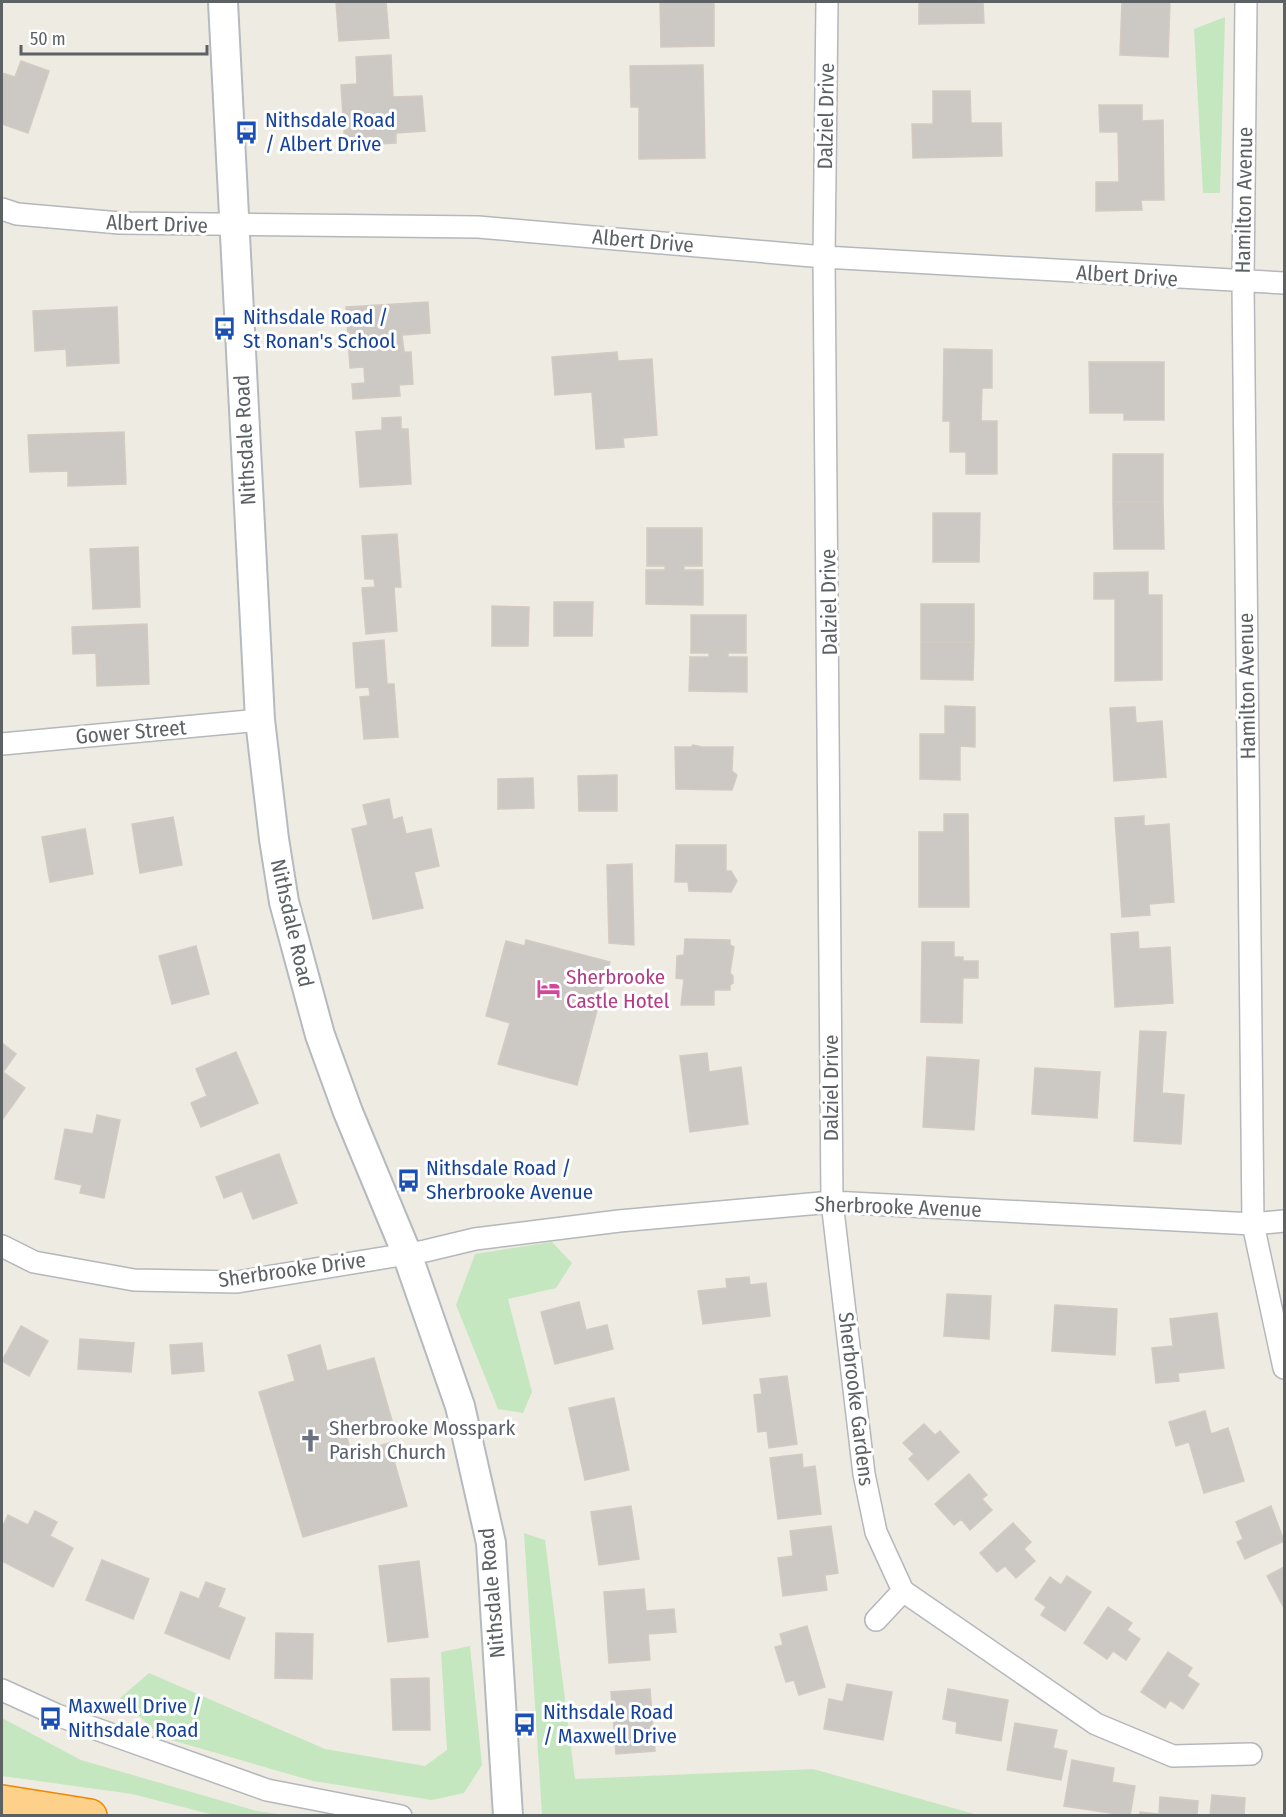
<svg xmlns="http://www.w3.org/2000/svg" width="1286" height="1817" viewBox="0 0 1286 1817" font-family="'Fira Sans Condensed',sans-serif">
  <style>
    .green { fill: #c5e7bf }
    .building { fill: #ccc8c3; stroke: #d3cbc2; stroke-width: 1.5 }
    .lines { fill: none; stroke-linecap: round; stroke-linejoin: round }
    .street-casing { stroke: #b4b7bb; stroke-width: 24 }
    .secondary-casing { stroke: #b5babe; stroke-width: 32 }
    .highway-casing { stroke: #f28600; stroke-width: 36 }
    .street { stroke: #fff; stroke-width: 21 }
    .secondary { stroke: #fff; stroke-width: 28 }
    .highway { stroke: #fed18a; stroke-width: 33 }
    .labels { text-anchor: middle; stroke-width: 6; stroke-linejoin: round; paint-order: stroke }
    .street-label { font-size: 21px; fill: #5c6164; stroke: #fff }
    .transit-label { font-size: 21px; fill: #164399; stroke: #fff; text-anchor: start }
    .hotel-label { font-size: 21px; fill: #b23c85; stroke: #fff; text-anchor: start }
    .worship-label { font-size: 21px; fill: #5b616d; stroke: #fff; text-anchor: start }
  </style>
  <rect width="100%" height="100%" fill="#eeebe3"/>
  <!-- green -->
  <path class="green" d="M1225,17L1220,193H1203L1194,29Z
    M552,1242L572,1263L556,1288L508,1299L532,1392L523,1413L498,1409L456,1305L475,1254Z
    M524,1533L545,1540L575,1779L813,1769L978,1815H542Z
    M470,1646L482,1765L464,1793L432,1800L313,1781L161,1737L120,1698L149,1673L325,1749L425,1766L447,1750L441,1652Z
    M2,1718L81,1760L257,1811L284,1815H214L132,1794L2,1776Z"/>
  <!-- building -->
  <path class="building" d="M336,2H386L389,38L339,41Z
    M660,2H714V46L661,47Z
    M919,2H983L984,23L919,24Z
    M1122,2H1170L1168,57L1120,55Z
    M391,55L393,97L422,96L425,131L396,133V143L345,146L341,85L357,84L356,57Z
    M21,61L49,71L28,133L2,124V73L15,77Z
    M703,65L705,158L639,159V107H631L630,66Z
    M933,91H970L971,123H1001L1002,156L913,158L912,124H933Z
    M1099,105H1142V121L1163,120L1164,200H1141L1142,210L1096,211V182H1119L1118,132H1100Z
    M428,302L430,333L402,335L404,352H411L413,384L399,385L400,396L353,399L352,384L365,383L364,367L350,368L346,307Z
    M117,307L119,363L67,366L66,349L35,351L33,311Z
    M944,349L992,350V388H982L981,421H997V474H966V452H950V421H943Z
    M617,352L618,361L652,359L657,435L623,438L624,447L596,449L592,392L555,395L552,357Z
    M1089,362H1164V420H1124V413H1090Z
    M401,417V429H408L411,484L360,487L356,432L382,430V418Z
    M124,432L126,484L68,486V471L30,472L28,435Z
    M1113,454H1163V502H1113Z
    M1113,502H1163L1164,549H1114Z
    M933,513H980L979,562H933Z
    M647,528H702V566H684V570H703V605L646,604V570H665V566H647Z
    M397,534L401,587H394L397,631L366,634L362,588L375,587L374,579H365L362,536Z
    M138,547L140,607L93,609L90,549Z
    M1148,572V595H1162V680L1115,681V599H1094V573Z
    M554,602H593L592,636H554Z
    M921,604H974V642H921Z
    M492,606L529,607L528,646H492Z
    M691,615H746V653H728V657H747V692L689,691L690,657H709V653H691Z
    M147,624L149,684L97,686L96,653L73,654L72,627Z
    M384,640L387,684H394L398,737L364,739L360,697L370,696L369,687L356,688L353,643Z
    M921,642H974L973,680L921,679Z
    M945,706L975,707V747L960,746V780L920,779V734H945Z
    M1135,707L1136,723L1162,721L1166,777L1114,781L1110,708Z
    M693,745L702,747H733L732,771L737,775L732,790L676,789L675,747H691Z
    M617,775V811H579L578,776Z
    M533,778L534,808L498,809V779Z
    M389,799L393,820L402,817L406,834L431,829L439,866L414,872L423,908L373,919L352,829L368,825L363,805Z
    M944,814H968L969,907H919V832H944Z
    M1144,816V826L1169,824L1174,902L1149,904L1150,915L1122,917L1115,818Z
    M173,817L182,865L140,873L132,824Z
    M85,829L93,874L50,882L42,837Z
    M676,845H726V871H731L737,881L731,892L689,891L688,882H675Z
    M632,864L634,945L609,943L607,865Z
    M1138,932L1139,949L1170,947L1173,1003L1115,1007L1111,934Z
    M685,939L730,940V945L734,947L730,973L733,976V983L730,985V990H714V1005H681L684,979L676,978L677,956L684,955Z
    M526,940L610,962L577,1085L498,1064L510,1023L486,1016L506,941L525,946Z
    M922,942H954V957H963V961H978V978H963L962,1023L921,1022Z
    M196,946L209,994L172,1004L159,956Z
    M1140,1031L1166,1032L1162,1093L1184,1095L1181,1144L1134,1141Z
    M2,1043L16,1054L3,1072L25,1088L2,1120Z
    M236,1052L258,1103L201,1127L191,1103L207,1096L196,1069Z
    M707,1053L709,1072L741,1067L748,1124L690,1132L680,1056Z
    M927,1057L979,1060L974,1130L923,1127Z
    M1035,1068L1100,1072L1097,1118L1032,1114Z
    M97,1115L120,1120L104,1198L80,1193L82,1185L55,1179L65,1129L93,1134Z
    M279,1154L297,1203L253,1219L242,1191L224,1198L216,1177Z
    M749,1277L750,1285L766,1283L770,1316L703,1324L698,1291L727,1288L726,1279Z
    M947,1294L991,1296L989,1339L944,1336Z
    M579,1302L586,1330L607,1325L613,1349L555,1364L541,1312Z
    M1055,1305L1117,1309L1115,1355L1052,1351Z
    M1217,1313L1224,1368L1178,1373L1179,1381L1156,1383L1152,1348L1173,1346L1170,1319Z
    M21,1326L48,1341L29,1376L2,1361Z
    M80,1339L134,1343L131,1372L78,1369Z
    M202,1343L204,1371L172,1374L170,1345Z
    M320,1345L327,1371L374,1358L393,1424L347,1438L352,1454L389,1443L407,1506L303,1537L259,1392L295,1381L288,1355Z
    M787,1376L797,1444L769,1448L767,1431L758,1432L754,1395L762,1394L760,1379Z
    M614,1398L629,1470L585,1480L569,1408Z
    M1205,1411L1211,1434L1228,1428L1244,1481L1204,1493L1189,1442L1176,1446L1169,1422Z
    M924,1424L935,1435L940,1431L959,1452L928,1480L909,1459L914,1454L903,1443Z
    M802,1454L803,1468L815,1466L821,1514L778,1519L770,1458Z
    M969,1474L987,1495L982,1499L992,1510L970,1530L961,1519L954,1525L935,1504Z
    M631,1506L639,1559L599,1565L591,1512Z
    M1271,1506L1284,1541L1245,1559L1237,1542L1243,1539L1236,1522Z
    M35,1511L57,1522L50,1536L73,1548L53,1587L2,1561V1528L8,1515L28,1525Z
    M1013,1523L1031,1542L1024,1549L1035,1561L1016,1578L1005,1566L997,1572L980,1553Z
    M831,1526L838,1573L825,1575L827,1590L783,1596L778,1558L793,1556L790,1531Z
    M102,1560L149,1579L133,1619L86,1600Z
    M419,1561L428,1637L388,1642L379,1566Z
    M1284,1567V1608L1267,1576Z
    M1067,1576L1091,1592L1065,1631L1041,1615L1046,1607L1035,1599L1050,1577L1061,1585Z
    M206,1582L225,1589L218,1607L245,1618L229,1659L165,1633L181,1592L199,1599Z
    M644,1589L646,1611L674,1609L676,1632L648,1634L650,1660L609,1663L604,1592Z
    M1108,1607L1132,1623L1127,1630L1140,1639L1126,1660L1113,1651L1107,1659L1084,1643Z
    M807,1626L825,1687L799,1695L794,1680L786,1682L775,1647L783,1645L780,1634Z
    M276,1633L313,1634L312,1679L275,1678Z
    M1168,1652L1192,1668L1187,1676L1199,1684L1183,1709L1170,1700L1165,1708L1141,1692Z
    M429,1678L430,1730H393L391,1679Z
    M847,1684L892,1692L883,1740L824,1729L829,1699L843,1702Z
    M650,1689L655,1751L616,1754L611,1692Z
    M948,1689L1008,1700L1001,1741L956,1733L957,1722L943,1719Z
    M1015,1723L1057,1730L1053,1748L1067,1751L1061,1780L1007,1770Z
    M1072,1760L1114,1768L1112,1782L1135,1786L1130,1816L1064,1806Z
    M1212,1795L1245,1798L1244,1816H1210Z
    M1160,1797L1198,1801L1197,1816H1140V1812L1159,1814Z"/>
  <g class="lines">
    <defs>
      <path id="street" d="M827,2L824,257L832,1202L864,1474L876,1532L903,1591L1096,1724L1173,1756L1251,1754
        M1246,2L1243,283L1253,1224L1284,1368
        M2,209L17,214L120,223L478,227L824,257L1284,283
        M2,744L260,720
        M2,1246L34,1262L134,1280L237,1282L425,1251L475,1239L619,1221L832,1202L1253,1224L1284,1221
        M876,1620L903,1591
        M2,1690L57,1715L267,1790L401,1816"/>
      <path id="secondary" d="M223,2L260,720L274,839L284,902L320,1035L348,1112L407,1254L460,1406L491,1543L508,1816"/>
      <path id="highway" d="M2,1802L90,1816"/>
    </defs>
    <!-- street casing -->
    <use href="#street" class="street-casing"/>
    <!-- secondary casing -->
    <use href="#secondary" class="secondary-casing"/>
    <!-- highway casing -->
    <use href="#highway" class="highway-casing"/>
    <!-- street -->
    <use href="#street" class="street"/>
    <!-- secondary -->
    <use href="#secondary" class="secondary"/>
    <!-- highway -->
    <use href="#highway" class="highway"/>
  </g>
  <!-- icons -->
  <defs>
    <symbol id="bus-bare" viewBox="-9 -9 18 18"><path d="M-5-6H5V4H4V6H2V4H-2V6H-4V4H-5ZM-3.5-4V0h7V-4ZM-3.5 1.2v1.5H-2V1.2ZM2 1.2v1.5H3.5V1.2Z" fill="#1a4fb4" stroke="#fff" stroke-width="2.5" paint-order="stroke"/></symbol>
    <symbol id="hotel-bare" viewBox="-9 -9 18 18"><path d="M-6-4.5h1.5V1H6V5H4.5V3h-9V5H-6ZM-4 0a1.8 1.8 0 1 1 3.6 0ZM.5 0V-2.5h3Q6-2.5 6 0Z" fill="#d1479c" stroke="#fff" stroke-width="2.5" paint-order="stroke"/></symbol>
    <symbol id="church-bare" viewBox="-9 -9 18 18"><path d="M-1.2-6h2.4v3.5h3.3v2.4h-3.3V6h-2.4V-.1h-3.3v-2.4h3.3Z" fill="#6b7280" stroke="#fff" stroke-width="2.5" paint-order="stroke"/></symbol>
  </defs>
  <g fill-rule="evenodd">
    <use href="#bus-bare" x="230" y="116" width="33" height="33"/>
    <use href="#bus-bare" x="208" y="312" width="33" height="33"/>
    <use href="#hotel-bare" x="532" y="972" width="33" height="33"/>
    <use href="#bus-bare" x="392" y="1164" width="33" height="33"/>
    <use href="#church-bare" x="294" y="1424" width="33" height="33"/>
    <use href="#bus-bare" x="34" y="1702" width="33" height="33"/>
    <use href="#bus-bare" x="508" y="1708" width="33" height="33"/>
  </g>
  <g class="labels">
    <!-- street labels -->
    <g class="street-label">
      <text transform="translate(826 116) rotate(-89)" y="7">Dalziel Drive</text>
      <text transform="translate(1244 200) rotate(-89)" y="7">Hamilton Avenue</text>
      <text transform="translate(157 224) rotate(2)" y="7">Albert Drive</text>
      <text transform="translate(643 241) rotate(5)" y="7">Albert Drive</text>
      <text transform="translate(1127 276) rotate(4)" y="7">Albert Drive</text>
      <text transform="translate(245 440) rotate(-93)" y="7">Nithsdale Road</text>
      <text transform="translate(829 602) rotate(-91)" y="7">Dalziel Drive</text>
      <text transform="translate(1247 686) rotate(-91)" y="7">Hamilton Avenue</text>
      <text transform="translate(131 732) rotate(-5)" y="7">Gower Street</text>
      <text transform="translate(292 923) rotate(77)" y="7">Nithsdale Road</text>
      <text transform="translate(831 1088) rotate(-90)" y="7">Dalziel Drive</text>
      <text transform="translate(898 1207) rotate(2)" y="7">Sherbrooke Avenue</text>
      <text transform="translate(292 1270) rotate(-8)" y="7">Sherbrooke Drive</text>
      <text transform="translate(856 1399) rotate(83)" y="7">Sherbrooke Gardens</text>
      <text transform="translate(492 1593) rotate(-95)" y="7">Nithsdale Road</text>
    </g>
    <!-- transit labels -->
    <g class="transit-label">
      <text x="265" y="127">Nithsdale Road<tspan x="265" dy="24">/ Albert Drive</tspan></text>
      <text x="243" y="324">Nithsdale Road /<tspan x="243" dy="24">St Ronan's School</tspan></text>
      <text x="426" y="1175">Nithsdale Road /<tspan x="426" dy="24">Sherbrooke Avenue</tspan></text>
      <text x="68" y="1713">Maxwell Drive /<tspan x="68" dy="24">Nithsdale Road</tspan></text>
      <text x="543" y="1719">Nithsdale Road<tspan x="543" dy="24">/ Maxwell Drive</tspan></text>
    </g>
    <!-- hotel labels -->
    <g class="hotel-label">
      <text x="566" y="984">Sherbrooke<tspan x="566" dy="24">Castle Hotel</tspan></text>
    </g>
    <!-- worship labels -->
    <g class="worship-label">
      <text x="329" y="1435">Sherbrooke Mosspark<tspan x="329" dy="24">Parish Church</tspan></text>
    </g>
  </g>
  <!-- border -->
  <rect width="1286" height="1817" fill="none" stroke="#5c6164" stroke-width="6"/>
  <!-- scale -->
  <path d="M21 45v9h186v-9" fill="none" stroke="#5c6164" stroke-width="3"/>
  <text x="30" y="45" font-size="18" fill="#5c6164" stroke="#ffffff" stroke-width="4.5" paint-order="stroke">50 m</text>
</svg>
